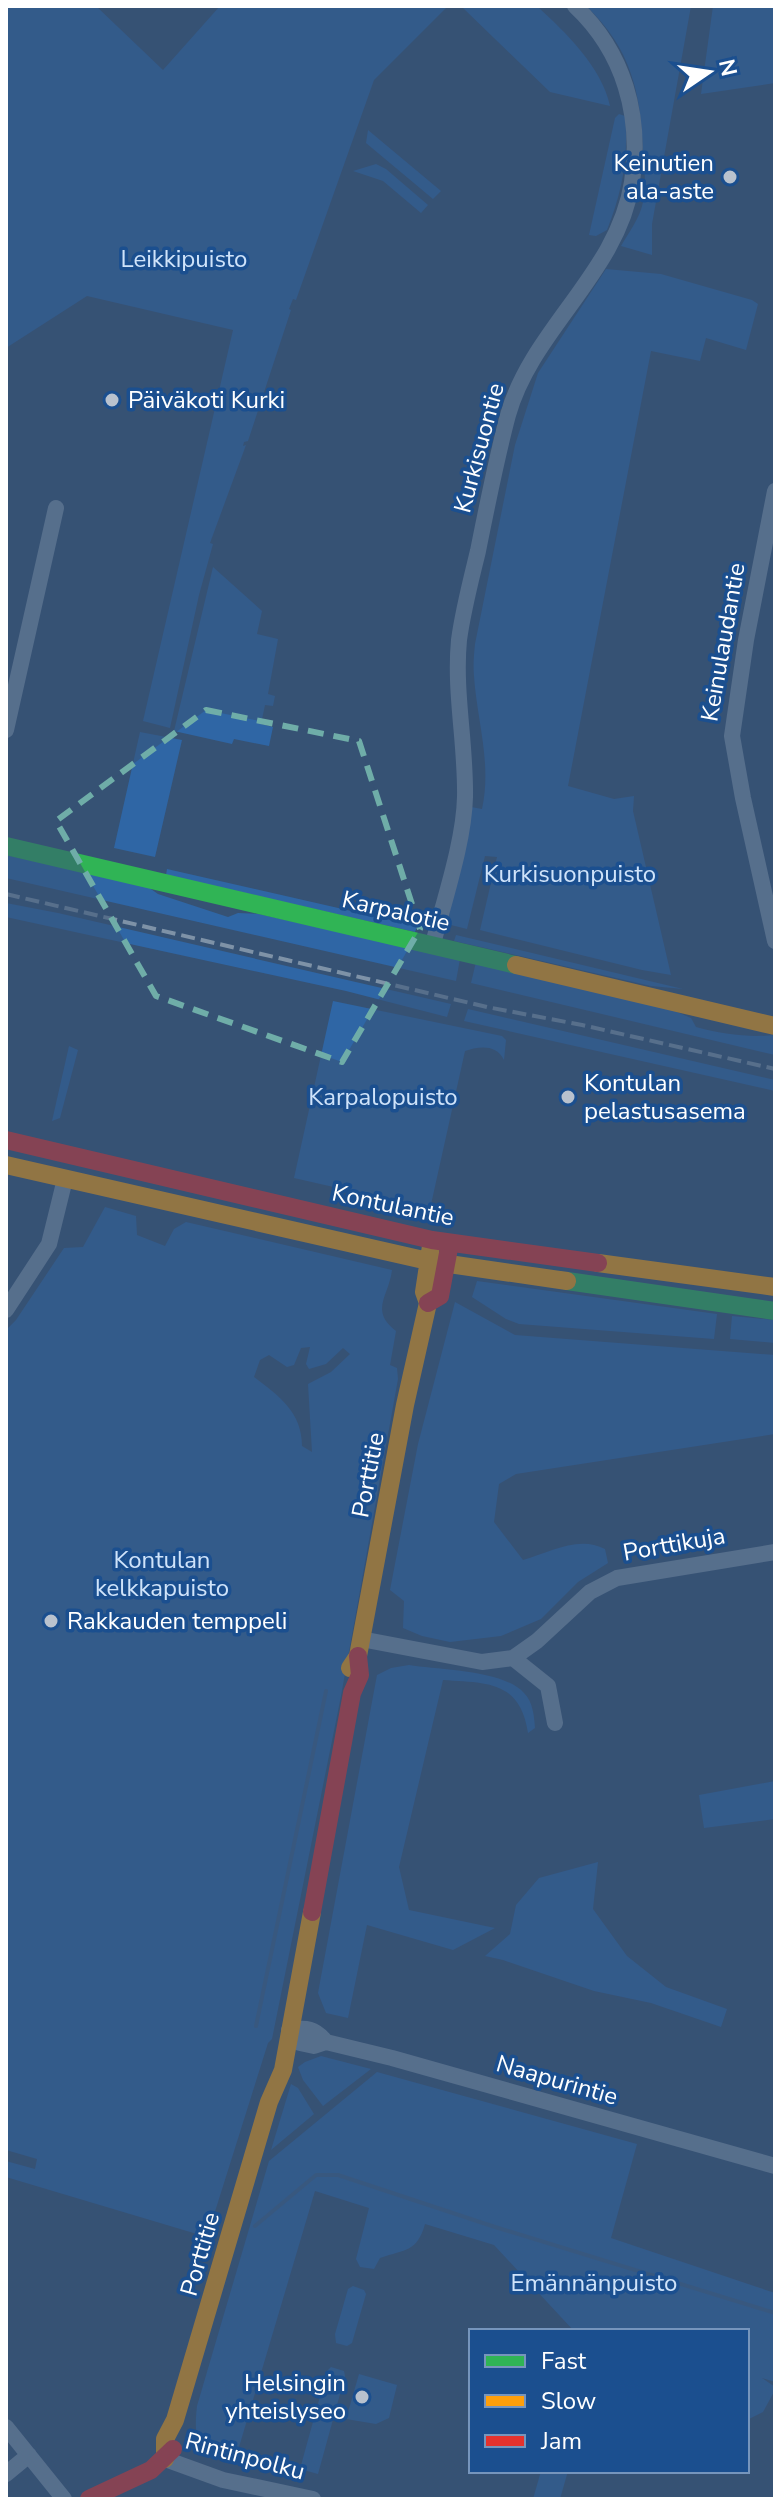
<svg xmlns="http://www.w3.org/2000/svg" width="781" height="2505" viewBox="0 0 781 2505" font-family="'Nunito Sans',sans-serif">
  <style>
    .green { fill: #2f66a5; fill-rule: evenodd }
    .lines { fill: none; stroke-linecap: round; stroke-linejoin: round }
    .stream { stroke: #3b618d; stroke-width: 4 }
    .street { stroke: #7d92a8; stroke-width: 16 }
    .fast { stroke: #30b455; stroke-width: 18 }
    .slow { stroke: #ff9f0a; stroke-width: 18 }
    .jam { stroke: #e5322d; stroke-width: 18 }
    .rail { stroke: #7e92a7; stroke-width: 4; stroke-dasharray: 14 6; stroke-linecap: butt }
    .marked { fill: none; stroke: #6fada8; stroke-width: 6; stroke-dasharray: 16 10; stroke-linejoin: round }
    .poi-dot { fill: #b9c2ce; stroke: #1b4f8f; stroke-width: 3 }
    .labels { text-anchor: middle; stroke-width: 7; stroke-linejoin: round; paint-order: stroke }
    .poi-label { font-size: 24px; fill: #fff; stroke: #1b4f8f; text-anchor: start }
    .park-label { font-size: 24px; fill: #cfe3fa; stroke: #1b4f8f }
    .street-label { font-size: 24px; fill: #fff; stroke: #1b4f8f }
  </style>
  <rect width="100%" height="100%" fill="#365274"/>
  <!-- green -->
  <path class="green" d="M6,6H96L163,70L220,6H448L374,80L296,300L293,299L289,309L291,310L248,441L244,442L243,446L246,445L210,543L213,544L199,595L170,728L143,721L233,330L87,296L6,348Z
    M465,6H537C566,33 601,66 610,106L550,92L463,8Z
    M586,6H691L652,224V255L621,246C629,232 640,218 643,202C647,185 644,169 643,152C641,93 631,48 586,6Z
    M713,6H775V83L701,94Z
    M619,114L625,116C629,157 622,192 607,230L596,236L589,235L615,118Z
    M368,130L441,191L433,199L366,143Z
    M376,164L386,169L428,205L421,213L383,181L353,171Z
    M606,269L661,274L752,300L758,304L746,350L706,338L700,361L651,351L568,786L614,799L634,796L633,811L671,975L642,970L480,930L497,857L485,856L467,929L447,924L471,807L482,809C492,763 477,721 474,676C473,665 474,654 475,644L515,445L538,373Z
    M213,567L262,611L257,634L278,639L268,694L275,696L273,706L265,705L261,724L273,727L269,746L234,739L232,744L174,731Z
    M140,732L182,740L155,857L114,848Z
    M6,855L148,887L158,894L228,917L238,913L259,914L460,959L456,981L6,878Z
    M167,869L417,926L415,932L166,875Z
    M6,903L58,913L451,1004L447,1017L346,991L6,917Z
    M456,935L683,989L651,986L454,941Z
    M476,962L663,1006L691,1018L696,1027C722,1034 749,1038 775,1035V1055L471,983Z
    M333,1001L502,1036L506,1040L504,1060C496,1043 477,1047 465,1051L430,1209L294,1178Z
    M468,1009L775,1080V1091L464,1021Z
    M69,1046L78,1050L60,1118L52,1121Z
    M105,1207L136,1216L137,1235L165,1246L174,1229L186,1222L392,1270C389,1296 369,1310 396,1331L390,1365L397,1368L398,1379L341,1696L272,2039L268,2043L207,2237L6,2177V2161L35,2169L37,2159L6,2150V1330L16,1320L64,1248L83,1247ZM310,1347L306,1364L309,1369L326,1364L343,1348L350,1354L331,1372L308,1384L312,1452L302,1446C302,1412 279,1396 254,1377L260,1360L269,1355L287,1367L294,1365L301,1348Z
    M477,1281L717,1314L714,1339L519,1324L506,1319L472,1297Z
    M455,1302L515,1335L775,1355V1434L516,1474L499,1484L494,1522L523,1560C550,1552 579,1535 605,1549L608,1563L578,1582L541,1619L501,1636L450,1642L422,1636L403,1628L404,1601L390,1590L418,1444Z
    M732,1316L775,1320V1343L730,1339Z
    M409,1665C439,1670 504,1670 524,1693C533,1702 534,1716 535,1728L528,1733C520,1681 488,1683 443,1680L399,1867L409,1910L495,1928L453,1950L367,1925L348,2018L326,2013L318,1993L377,1675L391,1668Z
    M775,1781V1819L704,1828L699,1795Z
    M598,1862L593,1909L627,1956L666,1987L727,2009L721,2027L651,2003L594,1991L503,1960L485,1956L510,1934L516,1905L539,1878Z
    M321,2056L371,2069L323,2106L303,2080L298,2067L305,2062Z
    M377,2072L637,2144L611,2238L775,2293V2382L762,2378L775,2387V2390L763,2412L747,2420V2331H622L611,2328L609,2331H574L494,2245L425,2224C417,2252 406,2249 380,2258L374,2269L360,2267L356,2259L369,2208L315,2191L234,2464C198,2453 193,2442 197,2406L269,2161Z
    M291,2084L298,2088L314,2114L271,2150Z
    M353,2286L364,2290L366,2294L352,2343L347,2346L336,2343L335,2334L348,2289Z
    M331,2367L344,2371L345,2376L318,2474L300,2469L327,2371Z
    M359,2374L397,2385L389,2418L376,2424L346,2419Z
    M541,2471H568L560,2499H533Z"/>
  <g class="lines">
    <!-- stream -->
    <path class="stream" d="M256,2026L326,1691
      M255,2226L316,2175H338L492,2226L775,2313"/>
    <!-- street -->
    <path class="street" d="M775,491L746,640L732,736L743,798L775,941
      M6,730L56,508
      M433,944C444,900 464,842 465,797C466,744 454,692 459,640C463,610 471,580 478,551C487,506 496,460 508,415C532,329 618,273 632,182C642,116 624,52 575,6
      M6,1310L49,1244L65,1179
      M361,1639L482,1662L513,1658L537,1641L590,1592L617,1578L775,1552
      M513,1658L548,1686L555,1723
      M326,2042C315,2028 306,2027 289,2030L300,2043L314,2046L326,2042L392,2058L775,2166
      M6,2427L64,2499
      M165,2459L223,2480L313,2499
      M6,2474L29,2455"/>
    <!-- fast -->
    <path class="fast" d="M6,846L516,965
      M567,1281L775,1311"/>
    <!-- slow -->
    <path class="slow" d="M516,965L775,1026
      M6,1165L428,1261L567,1281
      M598,1263L775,1287
      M350,1668L358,1656L405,1405L428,1303L424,1292L431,1246
      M165,2459V2439L175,2420L269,2102L283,2070L312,1912"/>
    <!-- jam -->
    <path class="jam" d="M6,1140L432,1240L598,1263
      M428,1303L440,1296L449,1248
      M312,1912L352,1693L360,1675L358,1656
      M89,2499L151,2470L173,2449"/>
    <!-- rail -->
    <path class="rail" d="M6,894L487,1007L582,1025L775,1069"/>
  </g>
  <!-- marked area -->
  <path d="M0 0H781V2505H0ZM206,710L359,741L420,929L342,1062L156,996L56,821Z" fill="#365274" fill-opacity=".55" fill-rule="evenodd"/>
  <path class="marked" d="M206,710L359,741L420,929L342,1062L156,996L56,821Z"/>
  <!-- markers -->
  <g class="poi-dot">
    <circle cx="730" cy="177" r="8"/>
    <circle cx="112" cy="400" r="8"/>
    <circle cx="568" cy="1097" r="8"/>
    <circle cx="51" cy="1621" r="8"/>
    <circle cx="362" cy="2397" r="8"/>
  </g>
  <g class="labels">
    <!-- poi labels -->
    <g class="poi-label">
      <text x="714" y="171" text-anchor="end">Keinutien<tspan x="714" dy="28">ala-aste</tspan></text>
      <text x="128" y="408">Päiväkoti Kurki</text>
      <text x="584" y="1091">Kontulan<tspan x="584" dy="28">pelastusasema</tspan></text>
      <text x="67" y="1629">Rakkauden temppeli</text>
      <text x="346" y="2391" text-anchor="end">Helsingin<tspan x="346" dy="28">yhteislyseo</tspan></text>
    </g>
    <!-- park labels -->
    <g class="park-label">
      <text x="184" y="267">Leikkipuisto</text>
      <text x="570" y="882">Kurkisuonpuisto</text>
      <text x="383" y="1105">Karpalopuisto</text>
      <text x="162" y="1568">Kontulan<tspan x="162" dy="28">kelkkapuisto</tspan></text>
      <text x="594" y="2291">Emännänpuisto</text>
    </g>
    <!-- street labels -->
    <g class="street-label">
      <text transform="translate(479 448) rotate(-75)" y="8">Kurkisuontie</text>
      <text transform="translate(723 642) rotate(-80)" y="8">Keinulaudantie</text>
      <text transform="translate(396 911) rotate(13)" y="8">Karpalotie</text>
      <text transform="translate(393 1205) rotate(12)" y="8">Kontulantie</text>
      <text transform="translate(368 1475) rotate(-79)" y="8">Porttitie</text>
      <text transform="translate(674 1544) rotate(-10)" y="8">Porttikuja</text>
      <text transform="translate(557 2080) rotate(16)" y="8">Naapurintie</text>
      <text transform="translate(200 2254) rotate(-74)" y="8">Porttitie</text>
      <text transform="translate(245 2456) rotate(15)" y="8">Rintinpolku</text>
    </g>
  </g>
  <!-- border -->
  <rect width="781" height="2505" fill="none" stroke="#ffffff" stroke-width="16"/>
  <!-- legend -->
  <rect x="469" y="2329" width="280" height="144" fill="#1b4f8f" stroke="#7695bc" stroke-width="2"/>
  <rect x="485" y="2355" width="40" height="12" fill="#30b455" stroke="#7695bc" stroke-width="2"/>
  <text x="541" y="2369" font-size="24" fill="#ffffff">Fast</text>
  <rect x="485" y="2395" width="40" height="12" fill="#ff9f0a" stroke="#7695bc" stroke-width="2"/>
  <text x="541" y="2409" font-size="24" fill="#ffffff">Slow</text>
  <rect x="485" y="2435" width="40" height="12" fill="#e5322d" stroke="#7695bc" stroke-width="2"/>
  <text x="541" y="2449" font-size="24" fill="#ffffff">Jam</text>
  <!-- north arrow -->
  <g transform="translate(709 72) rotate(77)" stroke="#1b4f8f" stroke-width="6" paint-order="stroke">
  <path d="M0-6L14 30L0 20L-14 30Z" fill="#ffffff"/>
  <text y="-12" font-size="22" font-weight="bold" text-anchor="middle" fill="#ffffff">N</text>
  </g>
</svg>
